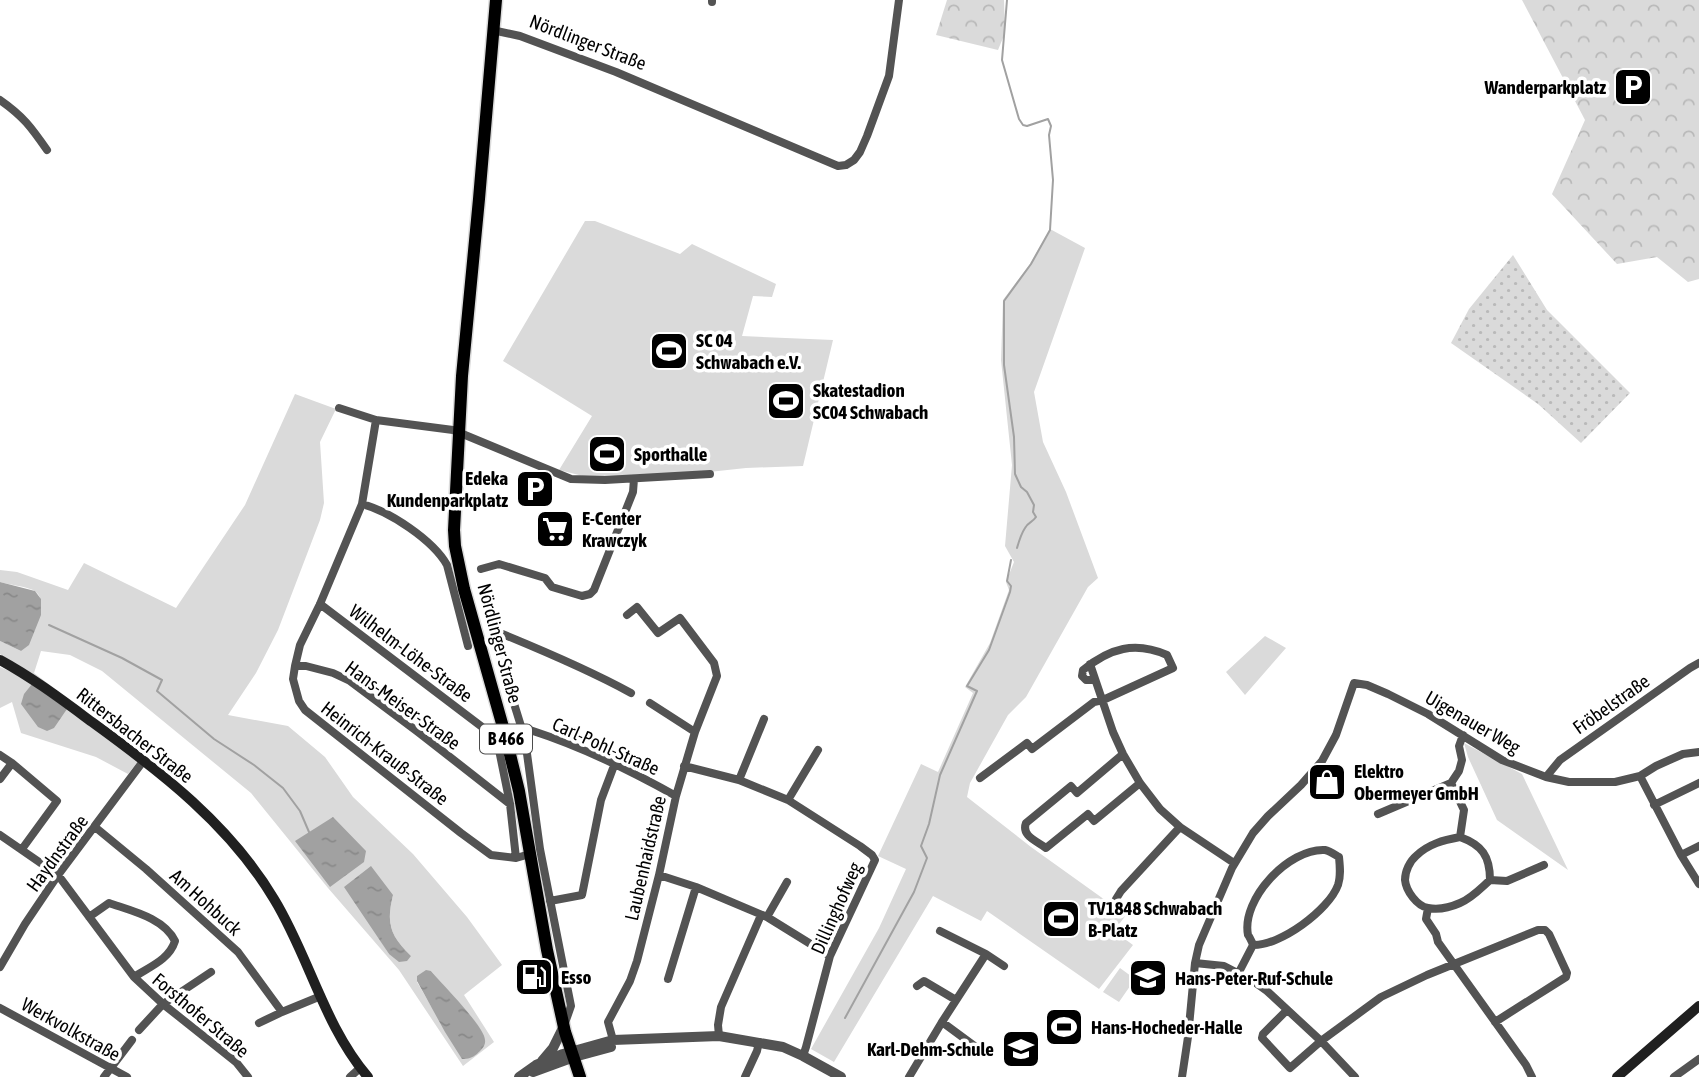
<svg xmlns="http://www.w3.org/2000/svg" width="1699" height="1077" viewBox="0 0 1699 1077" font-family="'Asap Condensed',sans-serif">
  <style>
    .green { fill: #dadada; fill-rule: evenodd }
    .forest { fill: url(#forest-crowns) }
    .garden { fill: url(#garden-dots) }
    .water { fill: url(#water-ripples) }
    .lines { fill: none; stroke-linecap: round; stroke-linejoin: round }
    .stream { stroke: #a1a1a1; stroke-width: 2 }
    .primary-casing { stroke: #dbdbdb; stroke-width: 15 }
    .minor { stroke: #535353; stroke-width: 8 }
    .tertiary { stroke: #535353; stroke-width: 10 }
    .secondary { stroke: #202020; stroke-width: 10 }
    .primary { stroke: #000; stroke-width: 12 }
    .labels { text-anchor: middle; stroke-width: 7; stroke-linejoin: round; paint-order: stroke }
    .shield { fill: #fff; stroke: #4c4c4c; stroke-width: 2 }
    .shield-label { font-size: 18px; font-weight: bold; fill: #000 }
    .street-label { font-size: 19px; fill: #000; stroke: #fff }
    .poi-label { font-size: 19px; font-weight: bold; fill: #000; stroke: #fff; text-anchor: start }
  </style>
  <defs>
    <pattern id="forest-crowns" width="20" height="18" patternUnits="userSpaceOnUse" patternTransform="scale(1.75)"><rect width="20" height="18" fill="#dadada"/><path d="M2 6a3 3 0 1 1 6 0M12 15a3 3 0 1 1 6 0" fill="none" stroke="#b9b9b9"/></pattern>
    <pattern id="garden-dots" width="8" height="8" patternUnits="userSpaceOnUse" patternTransform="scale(1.75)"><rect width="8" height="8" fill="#dadada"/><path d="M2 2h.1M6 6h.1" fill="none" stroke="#b9b9b9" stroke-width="1.8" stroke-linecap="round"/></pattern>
    <pattern id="water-ripples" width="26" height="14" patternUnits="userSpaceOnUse" patternTransform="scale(1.75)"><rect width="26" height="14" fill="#a1a1a1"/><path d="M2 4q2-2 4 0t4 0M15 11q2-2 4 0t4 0" fill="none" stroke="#898989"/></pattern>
  </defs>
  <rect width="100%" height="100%" fill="#fff"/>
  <!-- green -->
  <path class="green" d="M585,221H595L680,254L692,244L776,284L772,297L753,296L742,336L833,340L803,466L746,468L681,475L595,479L559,470L592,416L503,361Z
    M1050,229L1085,248L1034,392L1043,442L1066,492L1098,578L1088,587L1026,697L1008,715L970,783L967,797L1031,847L1126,915L1114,931L1133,945L1099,989L987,911L981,921L933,896L834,1062L811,1049L879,928L906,869L878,856L921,764L938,772L973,693L965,687L990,643L1009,590L1006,582L1014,562L1005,546L1012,465L1001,360L1003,300L1030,264Z
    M295,394L336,409L320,442L324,503L320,520L278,630L256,673L228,715L288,726L325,757L353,797L413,854L467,917L502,965L464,995L494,1042L463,1066L399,970L328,888L251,793L102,671L70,655L41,651L34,673L143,755L128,774L96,757L21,733L12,702L0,708V667L21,676L0,654V641L21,651C28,637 54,601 33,590C24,586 10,585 0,582V570L17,572L68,590L84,563L176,608L245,505ZM393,895C386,924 390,935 411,956L389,954L370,924ZM431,971L477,1024L431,1006L417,982Z
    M1265,636L1286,648L1245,695L1226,672Z
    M1464,743L1522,774L1568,870L1497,820L1468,757Z
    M1120,968L1135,979L1119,1002L1103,992Z"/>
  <!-- forest -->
  <path class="forest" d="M947,0H1004L1005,33L998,50L936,35Z
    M1522,0H1699V279L1688,282L1657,257L1617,264L1552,194L1585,120Z"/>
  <!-- garden -->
  <path class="garden" d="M1513,255L1547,310L1630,393L1581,443L1538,404L1451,343L1469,309Z"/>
  <!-- water -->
  <path class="water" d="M0,582L35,591L41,599V615L29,645L21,651L0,641Z
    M32,684L67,709L54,728L47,731L38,727L21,704L24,694Z
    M333,817L366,851L364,862L330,887L295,841Z
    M371,866L393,895C386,924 390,935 411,956L407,961L399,962L389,954L344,887Z
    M426,970L431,971C442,984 485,1027 485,1040C486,1046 481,1050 477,1054C472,1058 468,1059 462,1059L445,1032L417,981V976Z"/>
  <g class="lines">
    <!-- stream -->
    <path class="stream" d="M1007,0L1002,60L1019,119L1023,125L1027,126L1048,119L1051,126L1049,135L1053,180L1050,230L1031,264L1004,301V365L1014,437L1015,474L1021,487L1027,492L1034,505L1033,512L1036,517C1032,523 1028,522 1025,528C1021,534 1019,541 1017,548
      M49,625L122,658L162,680L157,691L214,739L254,765L283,788L300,811L309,832
      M845,1018L914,892L927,858L921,846L929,824L940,775L977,691L967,686L989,650L1010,592L1011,586L1007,581L1011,560"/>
    <defs>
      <path id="primary" d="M496,0L479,199L462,376L454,530L455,546L464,589L505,734L519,791L547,950L565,1032L580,1077"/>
    </defs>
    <!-- primary casing -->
    <use href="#primary" class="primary-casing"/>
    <!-- minor -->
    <path class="minor" d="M712,2V0
      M492,30L520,36L616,72L838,166L846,165L854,160L860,152L867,136L889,76L899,0
      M0,100C23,116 31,127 47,150
      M339,408L376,420L453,430L571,479L605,480L710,474
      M376,420L362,504L320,604L300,645L295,666L293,679L299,701L305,710L461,833L491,855L516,858L530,854
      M362,504C389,511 433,540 447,565L468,646
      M481,569L499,564L545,578L552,587L582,596L590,594L594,590L633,492L634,479
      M320,604L494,736L498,745L510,804L516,858
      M1090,664L1113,732L1123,754L1140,783L1160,809L1180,827L1234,863
      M295,666H306L333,673L350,681L418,732L510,804
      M650,703L695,732
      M522,730H530C583,747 628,769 676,796
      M1123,754L1077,793L1071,786L1026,823C1021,836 1037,841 1046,848L1088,814L1094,821L1140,783
      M0,755L12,763
      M684,766L739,780L788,800L860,846L872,855L875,860L830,956L806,1047L803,1056
      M1640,776L1681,855L1699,884
      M1546,777L1560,760L1690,668L1699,663
      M980,778L1027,743L1032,749L1094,702L1103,700L1173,668L1167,655C1135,641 1110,648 1083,670L1082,676L1086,680H1095
      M0,779L12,763L57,801L22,849
      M739,780L764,719
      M1451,783L1464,810L1460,837C1482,845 1490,856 1490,880C1481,888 1472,898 1460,903C1451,907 1438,910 1428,908C1417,906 1406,891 1405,880C1405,871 1410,861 1416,856C1428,844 1444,840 1460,837
      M788,800L818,750
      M1654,805L1699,783
      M1378,814L1451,783L1459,771L1462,760L1459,746L1463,735
      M95,827L146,869L238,952L282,1012L321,996
      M0,835L58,875L134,977L163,1004L236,1062L248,1077
      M1681,855L1699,846
      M659,875L696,887L767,917L830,956
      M1490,880L1507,881L1544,865
      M1116,899L1121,891L1180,827
      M550,901L582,895L601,800L615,763
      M1428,908L1426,919L1436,934L1438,942L1526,1065L1532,1077
      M89,917L109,903C132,911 164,918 175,941C169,960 149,967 134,977
      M767,917L787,882
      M940,931L986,954L1004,966
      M1195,963L1224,966L1253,981L1267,991L1321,1041L1355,1077
      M0,967L25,924L58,875L144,760
      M1239,972L1253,945C1253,944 1249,936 1248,935C1241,899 1289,848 1325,850C1330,851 1334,854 1339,857C1340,867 1341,876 1338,885C1329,910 1280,946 1253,945
      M668,979L696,887
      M917,986L924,981L956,1000
      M0,1008L127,1077
      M1287,1010L1263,1034L1262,1038L1290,1068L1321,1041L1381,997L1427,975L1538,930H1545L1549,934L1567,973L1566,977L1495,1022
      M942,1022L984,1053
      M259,1023L282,1012
      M565,1023L571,1006L540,849L525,739L493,636L500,633C544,651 589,670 631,693
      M139,1030L163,1004L211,972
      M719,1036L718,1025L721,1007L761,915
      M613,1040L608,1022L630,981L637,961L659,875L676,796L695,732L717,676L714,663L680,618L658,633L637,607L627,615
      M104,1077L132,1040
      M350,1077L360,1068
      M745,1077L757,1051L759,1042
      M909,1077L942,1022L986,954
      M1182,1077L1188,1037L1195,963L1199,945L1232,868L1253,833L1268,816L1301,785L1322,761L1336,735L1354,683L1367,685L1388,694L1428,714L1502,760L1546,777L1569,782H1615L1640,776L1656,766L1683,754L1699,752
      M1674,1077L1699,1059"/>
    <!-- tertiary -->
    <path class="tertiary" d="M542,1061L553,1048L564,1026
      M533,1072L574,1057L611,1047
      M519,1077L536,1065L563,1054L613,1040L719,1036L783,1047L803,1056L841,1077"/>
    <!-- secondary -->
    <path class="secondary" d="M0,660C33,678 62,700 92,722C161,772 230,825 274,899C309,956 324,1026 368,1077
      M1617,1077L1699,1006"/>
    <!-- primary -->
    <use href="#primary" class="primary"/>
  </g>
  <!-- icons -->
  <defs>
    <symbol id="parking-square" viewBox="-11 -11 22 22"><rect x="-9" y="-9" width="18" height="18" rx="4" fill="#000" stroke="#fff"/><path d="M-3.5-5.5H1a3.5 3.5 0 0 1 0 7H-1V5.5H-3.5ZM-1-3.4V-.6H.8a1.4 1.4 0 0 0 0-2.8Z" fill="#fff"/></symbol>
    <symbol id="stadium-square" viewBox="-11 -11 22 22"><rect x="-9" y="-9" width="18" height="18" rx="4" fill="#000" stroke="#fff"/><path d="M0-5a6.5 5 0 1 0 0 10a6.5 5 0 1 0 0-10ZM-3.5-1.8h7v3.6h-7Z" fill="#fff"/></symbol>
    <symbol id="supermarket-square" viewBox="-11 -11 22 22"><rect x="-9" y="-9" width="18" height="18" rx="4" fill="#000" stroke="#fff"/><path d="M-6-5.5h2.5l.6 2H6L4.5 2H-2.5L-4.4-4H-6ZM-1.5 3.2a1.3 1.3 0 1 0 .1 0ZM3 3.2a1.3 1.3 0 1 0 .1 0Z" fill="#fff"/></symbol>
    <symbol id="shop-square" viewBox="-11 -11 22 22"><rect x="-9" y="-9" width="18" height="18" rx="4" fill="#000" stroke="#fff"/><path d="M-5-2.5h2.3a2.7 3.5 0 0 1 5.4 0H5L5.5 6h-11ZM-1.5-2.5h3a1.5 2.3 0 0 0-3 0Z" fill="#fff"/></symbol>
    <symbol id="fuel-square" viewBox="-11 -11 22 22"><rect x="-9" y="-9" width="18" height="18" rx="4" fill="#000" stroke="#fff"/><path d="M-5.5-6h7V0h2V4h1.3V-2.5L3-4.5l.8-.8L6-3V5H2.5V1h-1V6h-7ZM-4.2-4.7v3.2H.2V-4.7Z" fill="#fff"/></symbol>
    <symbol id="school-square" viewBox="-11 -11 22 22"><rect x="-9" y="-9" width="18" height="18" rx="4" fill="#000" stroke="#fff"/><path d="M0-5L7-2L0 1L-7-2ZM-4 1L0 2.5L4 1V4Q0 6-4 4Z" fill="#fff"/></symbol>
  </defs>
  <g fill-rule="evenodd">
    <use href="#parking-square" x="1611" y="65" width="44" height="44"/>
    <use href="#stadium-square" x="647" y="329" width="44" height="44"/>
    <use href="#stadium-square" x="764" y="379" width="44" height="44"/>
    <use href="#stadium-square" x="585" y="432" width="44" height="44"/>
    <use href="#parking-square" x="513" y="467" width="44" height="44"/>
    <use href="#supermarket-square" x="533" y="507" width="44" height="44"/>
    <use href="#shop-square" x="1305" y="760" width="44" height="44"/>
    <use href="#stadium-square" x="1039" y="897" width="44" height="44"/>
    <use href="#fuel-square" x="512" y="955" width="44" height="44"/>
    <use href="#school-square" x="1126" y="956" width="44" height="44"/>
    <use href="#stadium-square" x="1042" y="1005" width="44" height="44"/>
    <use href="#school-square" x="999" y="1027" width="44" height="44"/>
  </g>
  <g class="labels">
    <!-- shield labels -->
    <rect class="shield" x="480" y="724.5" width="52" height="29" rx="5"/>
    <g class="shield-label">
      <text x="506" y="745">B 466</text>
    </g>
    <!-- street labels -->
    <g class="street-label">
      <text transform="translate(588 42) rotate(21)" y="7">Nördlinger Straße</text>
      <text transform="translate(500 643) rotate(75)" y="7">Nördlinger Straße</text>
      <text transform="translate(411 653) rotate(37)" y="7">Wilhelm-Löhe-Straße</text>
      <text transform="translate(1611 704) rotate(-35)" y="7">Fröbelstraße</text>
      <text transform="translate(403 705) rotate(36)" y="7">Hans-Meiser-Straße</text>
      <text transform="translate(1473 722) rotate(30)" y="7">Uigenauer Weg</text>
      <text transform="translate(135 735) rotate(38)" y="7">Rittersbacher Straße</text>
      <text transform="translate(606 746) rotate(24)" y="7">Carl-Pohl-Straße</text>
      <text transform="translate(385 753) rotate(38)" y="7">Heinrich-Krauß-Straße</text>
      <text transform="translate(57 853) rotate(-54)" y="7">Haydnstraße</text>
      <text transform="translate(645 858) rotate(-77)" y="7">Laubenhaidstraße</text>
      <text transform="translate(206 902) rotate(42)" y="7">Am Hohbuck</text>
      <text transform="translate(836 908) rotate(-66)" y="7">Dillinghofweg</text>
      <text transform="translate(201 1015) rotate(40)" y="7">Forsthofer Straße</text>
      <text transform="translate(71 1029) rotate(29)" y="7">Werkvolkstraße</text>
    </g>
    <!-- poi labels -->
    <g class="poi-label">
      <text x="1606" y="94" text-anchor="end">Wanderparkplatz</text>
      <text x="696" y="347">SC 04<tspan x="696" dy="22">Schwabach e.V.</tspan></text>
      <text x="813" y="397">Skatestadion<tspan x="813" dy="22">SC04 Schwabach</tspan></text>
      <text x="634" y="461">Sporthalle</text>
      <text x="508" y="485" text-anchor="end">Edeka<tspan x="508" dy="22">Kundenparkplatz</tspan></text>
      <text x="582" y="525">E-Center<tspan x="582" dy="22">Krawczyk</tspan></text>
      <text x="1354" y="778">Elektro<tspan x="1354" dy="22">Obermeyer GmbH</tspan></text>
      <text x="1088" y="915">TV1848 Schwabach<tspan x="1088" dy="22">B-Platz</tspan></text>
      <text x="561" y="984">Esso</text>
      <text x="1175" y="985">Hans-Peter-Ruf-Schule</text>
      <text x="1091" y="1034">Hans-Hocheder-Halle</text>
      <text x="994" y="1056" text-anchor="end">Karl-Dehm-Schule</text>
    </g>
  </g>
</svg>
